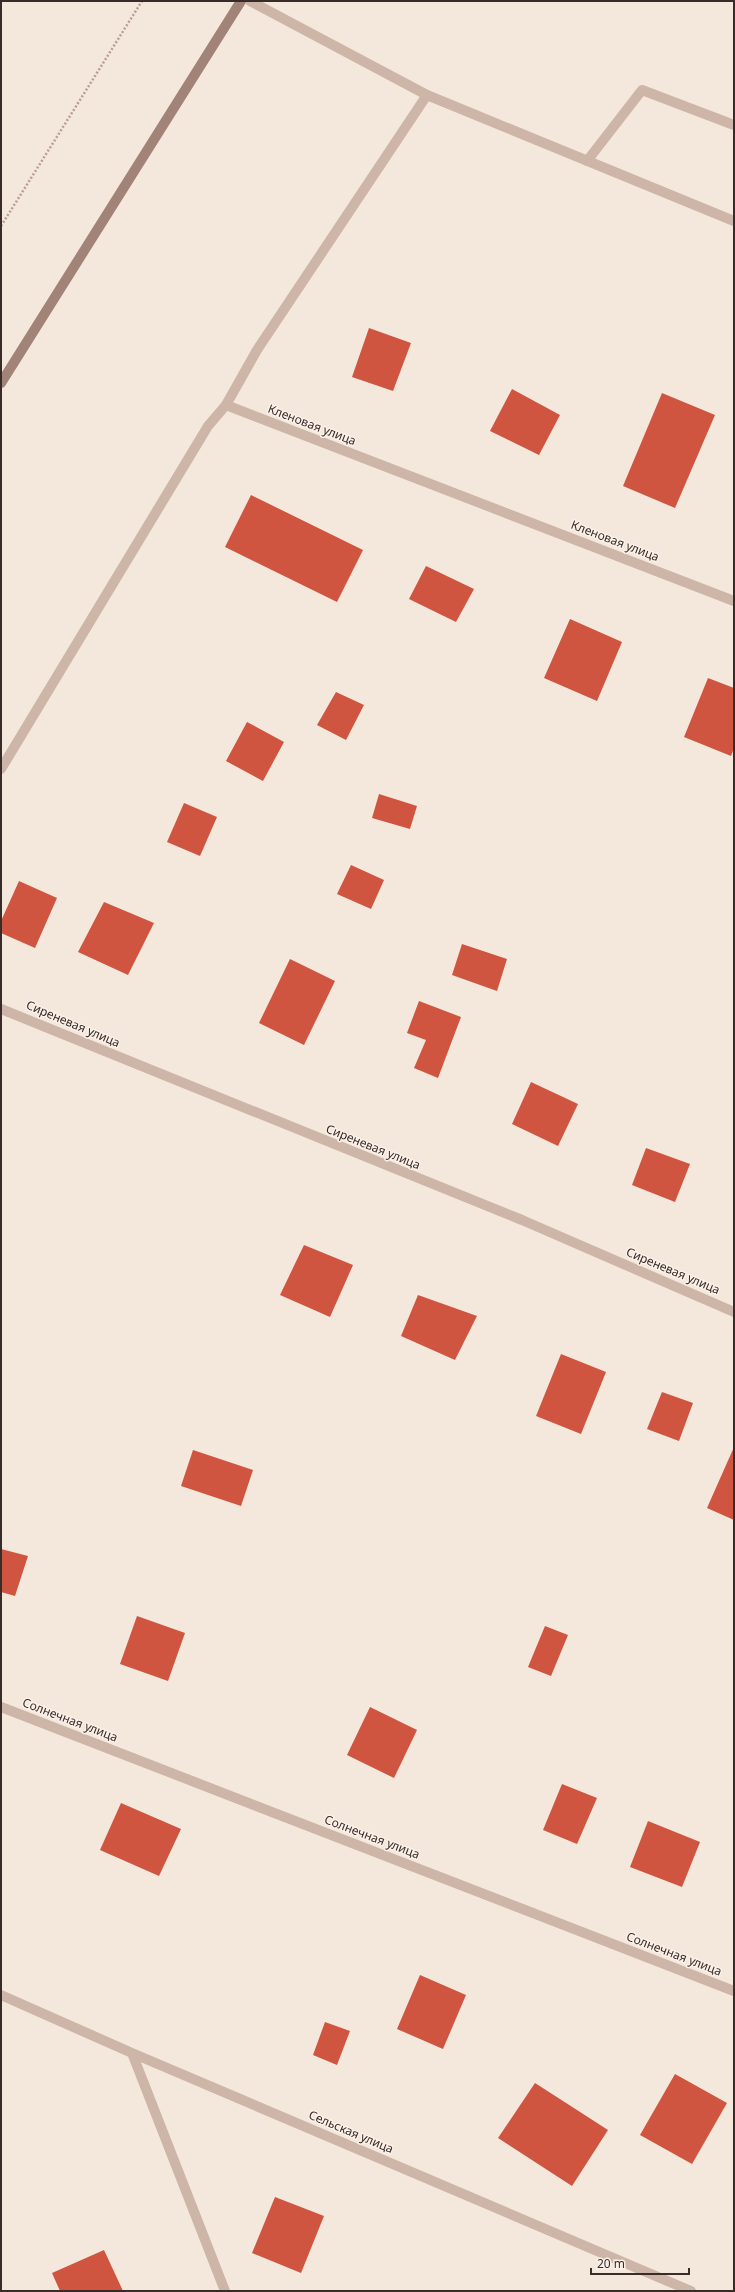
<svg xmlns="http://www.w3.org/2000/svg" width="735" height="2292" viewBox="0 0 735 2292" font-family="'Noto Sans',sans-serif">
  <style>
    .building { fill: #cf5540 }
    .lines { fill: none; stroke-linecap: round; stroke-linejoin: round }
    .path { stroke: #b99f91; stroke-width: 2.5; stroke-dasharray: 2 2; stroke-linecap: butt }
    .service { stroke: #cdb5a7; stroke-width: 10 }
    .minor { stroke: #cdb5a7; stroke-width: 10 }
    .secondary { stroke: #a18378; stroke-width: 10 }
    .labels { text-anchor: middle; stroke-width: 3; stroke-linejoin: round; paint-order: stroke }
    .street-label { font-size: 12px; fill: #392c28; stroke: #fbf1e9 }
  </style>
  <rect width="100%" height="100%" fill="#f4e7dc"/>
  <!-- building -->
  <path class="building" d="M369,328L411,343L393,391L352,377Z
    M512,389L560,415L539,455L490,431Z
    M662,393L715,415L675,508L623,486Z
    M251,495L363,550L337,602L225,547Z
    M426,566L474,589L456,622L409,599Z
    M570,619L622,642L597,701L544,678Z
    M708,678L734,688V748L731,756L684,737Z
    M336,692L364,705L346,740L317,725Z
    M247,722L284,742L263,781L226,761Z
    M379,794L417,806L410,829L372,818Z
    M184,803L217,817L200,856L167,842Z
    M351,865L384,880L371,909L337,894Z
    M19,881L57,898L35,948L1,933V921Z
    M104,902L154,923L128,975L78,952Z
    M462,944L507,959L497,991L452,975Z
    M290,959L335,981L304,1045L259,1023Z
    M419,1001L461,1017L438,1078L414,1068L426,1040L407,1033Z
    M531,1082L578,1104L558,1146L512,1124Z
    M646,1148L690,1164L675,1202L632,1185Z
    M304,1245L353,1265L330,1317L280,1295Z
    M418,1295L477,1316L455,1360L401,1336Z
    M561,1354L606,1372L581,1434L536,1416Z
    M662,1392L693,1403L679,1441L647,1429Z
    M734,1447V1520L707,1508Z
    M193,1450L253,1470L241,1506L181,1486Z
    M1,1549L28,1556L15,1596L1,1592Z
    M137,1616L185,1633L168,1681L120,1664Z
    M545,1626L568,1635L551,1676L528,1667Z
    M370,1707L417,1730L394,1778L347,1755Z
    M562,1784L597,1798L577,1844L543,1830Z
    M121,1803L181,1829L159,1876L100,1850Z
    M648,1821L700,1842L682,1887L630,1867Z
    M420,1975L466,1995L443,2049L397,2029Z
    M325,2022L350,2031L337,2065L313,2055Z
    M675,2074L727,2103L692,2164L640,2135Z
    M535,2083L608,2130L572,2186L498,2138Z
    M275,2197L324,2216L301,2273L252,2253Z
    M104,2250L123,2291H60L52,2273Z"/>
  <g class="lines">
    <!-- path -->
    <path class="path" d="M1,226L142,1"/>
    <!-- service -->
    <path class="service" d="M587,161L642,90L734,125
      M1,769L208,426L226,405"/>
    <!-- minor -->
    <path class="minor" d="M250,1L427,95L734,221
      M427,95L257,350L226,405L734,601
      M1,1009L522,1220L734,1312
      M1,1707L734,1991
      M1,1995L132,2053L691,2291
      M132,2053L225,2291"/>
    <!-- secondary -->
    <path class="secondary" d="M1,383L241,1"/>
  </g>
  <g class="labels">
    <!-- street labels -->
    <g class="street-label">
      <text transform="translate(312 425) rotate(21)" y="4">Кленовая улица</text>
      <text transform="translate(615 541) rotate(21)" y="4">Кленовая улица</text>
      <text transform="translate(73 1024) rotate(23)" y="4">Сиреневая улица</text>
      <text transform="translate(373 1147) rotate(22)" y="4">Сиреневая улица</text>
      <text transform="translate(673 1271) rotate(23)" y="4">Сиреневая улица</text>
      <text transform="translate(70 1720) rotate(21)" y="4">Солнечная улица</text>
      <text transform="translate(372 1837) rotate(21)" y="4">Солнечная улица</text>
      <text transform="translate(674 1954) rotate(21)" y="4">Солнечная улица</text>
      <text transform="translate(351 2132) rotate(23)" y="4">Сельская улица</text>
    </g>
  </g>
  <!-- border -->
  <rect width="735" height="2292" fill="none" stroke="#392c28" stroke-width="4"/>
  <!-- scale -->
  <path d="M591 2268v6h98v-6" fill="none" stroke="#392c28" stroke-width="2"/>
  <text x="597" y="2268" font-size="12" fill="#392c28" stroke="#fbf1e9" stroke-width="3" paint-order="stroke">20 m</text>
</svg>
